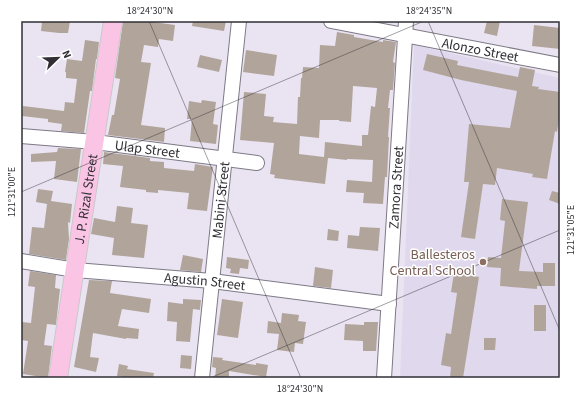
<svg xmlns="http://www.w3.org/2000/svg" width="581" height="399" viewBox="0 0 581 399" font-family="'Source Sans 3',sans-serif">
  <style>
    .built { fill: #e0d8ed }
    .building { fill: #b1a59b; fill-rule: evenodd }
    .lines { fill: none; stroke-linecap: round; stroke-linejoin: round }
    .minor-casing { stroke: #7e7986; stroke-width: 16 }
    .major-casing { stroke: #c9c9ca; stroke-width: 20 }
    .minor { stroke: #fff; stroke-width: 14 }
    .major { stroke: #fac4e4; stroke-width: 18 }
    .ticks { fill: none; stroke: #312f35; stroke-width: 1; stroke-opacity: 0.45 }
    .education-dot { fill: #8d6e63; stroke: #fff; stroke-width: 1.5 }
    .labels { text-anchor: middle; stroke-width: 3; stroke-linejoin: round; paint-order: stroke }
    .street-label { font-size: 14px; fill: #312f35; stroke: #fff }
    .education-label { font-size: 14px; fill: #785e54; stroke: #fff; text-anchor: end }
    .neatline { fill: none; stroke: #312f35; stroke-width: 1.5 }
    .ticks-label { font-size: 10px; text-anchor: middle; fill: #312f35 }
  </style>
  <rect width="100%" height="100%" fill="#eae4f2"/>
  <!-- built -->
  <path class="built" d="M414,45L560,78V378H400Z"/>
  <!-- building -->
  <path class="building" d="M42,21H70L68,33H59L41,31Z
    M123,21H146L175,25L173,41L159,39L158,47L144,45L141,62L151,63L141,125L165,128L164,142L108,135L112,115H114L120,79L115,78Z
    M193,21H226L224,31L192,26Z
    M487,21H500L497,36L484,33Z
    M534,25L560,28V49L532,46Z
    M337,32L354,35V37L383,42V40L396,42L393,62L395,63L393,90H390L388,108H390L388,137H389L387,177H385L383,204L363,203L364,193L346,192L347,180L372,182L373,160L347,159V160L328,158L325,184L274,178L275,175L270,174L274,143L240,140L244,92L266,94L264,116L274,117L273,122L297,124L298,97H300L301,78H302L303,67L319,68L320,45L335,46ZM353,86L377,88L375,107L371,106L368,135H362V146L325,142L324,157L299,154L300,136L319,138L320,120H339V121L351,122Z
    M85,40L99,42L97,59H96L92,91H90L84,133L61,131L62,124L48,122V119L22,116L23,106L64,111L65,102L74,103L77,79L66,78V72H65L67,59L82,61Z
    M246,50L277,55L274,76L243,72Z
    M427,54L458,61L457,65L518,77L520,67L535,70L532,86L539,87L538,89L560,92V113L557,132L555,131L547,179L532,177L533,174L497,168L495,185L483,184L475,239L461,237L469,182H464L469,124L510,128L517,91L461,80L423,70Z
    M200,55L222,60L219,72L197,67Z
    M202,100L216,102L213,124L218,125L216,144L190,141L192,119H187L189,101L201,103Z
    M58,148L81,149L77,182L54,179L56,161L31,162V154L57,152Z
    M104,152L150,158V161L164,162V168L194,171L195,164L213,167L207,211L187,209L189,193L158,190V193L146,192V190L120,187L123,166L103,164Z
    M38,189L53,191L51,201L72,204L70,223L68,222L69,239L66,260L29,254L32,227L44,228L47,204L36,202Z
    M552,191L560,193V204L549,200Z
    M502,199L528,202L519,271L543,272V263H555V286H537V289L500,286L501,268L487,267L488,257L501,258L505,221L500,220Z
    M117,206L133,208L131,223L148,225L144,258L112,255L114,238L91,234L94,218L115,222Z
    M360,227L380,228L378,251L347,248L348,235L359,236Z
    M328,229L339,231L338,241L327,240Z
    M183,255L203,259L201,272L180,270Z
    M227,257L249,260L248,269L240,268L239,274L230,273L231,269L226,268Z
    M315,267L333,270L331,288L313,286Z
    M30,271L56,275L55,288L60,289L56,325L47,324L44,345L52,346L48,378L23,374L28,341L21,340V330L22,322L31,323L35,287L28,286Z
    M454,273L479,277L463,378H450L451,367L441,365L446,333L451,334L457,293L451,292Z
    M89,280L112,281L110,293L151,299L149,313L122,309L118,326L139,329L138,339L126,338V339L93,333L90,357L99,358L96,372L74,367Z
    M183,299L201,300L200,310L193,309L190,342L176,341L177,322L167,321L168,302L183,304Z
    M222,299L243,302L238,338L217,335Z
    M534,305H546V331H534Z
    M282,313L299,315L298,321L306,322L303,344L295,343L294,352L277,350L279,334L267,333L268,321L281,323Z
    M364,322H378L376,351H363V341L344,340L345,324L364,325Z
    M484,338H496L495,350H484Z
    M181,355L192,356L191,369L180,368Z
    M213,357L223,358L222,360L256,365V363L268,365L266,377L229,371V378H215L216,368L212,367Z
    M119,364L128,366L127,369L154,373L153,378H131L117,376Z"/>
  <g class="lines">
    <defs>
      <g id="minor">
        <path id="s1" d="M331,21L560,65"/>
        <path id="s2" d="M21,136L95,142L257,163"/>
        <path id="s3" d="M21,261L75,270L212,281L389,304"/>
        <path id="s4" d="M202,378L239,21"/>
        <path id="s5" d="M384,378L406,21"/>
      </g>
      <g id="major">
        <path id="s6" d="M58,378L113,21"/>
      </g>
    </defs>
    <!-- minor casing -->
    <use href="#minor" class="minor-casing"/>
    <!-- major casing -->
    <use href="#major" class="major-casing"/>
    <!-- minor -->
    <use href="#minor" class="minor"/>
    <!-- major -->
    <use href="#major" class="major"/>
  </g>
  <!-- ticks -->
  <path class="ticks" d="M149,21L301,378M428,21L560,331M21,192L424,21M21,376L22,378M210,378L560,230"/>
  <!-- markers -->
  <circle class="education-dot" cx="483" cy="262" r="4"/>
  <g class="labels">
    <!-- street labels -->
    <g class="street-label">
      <text dy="5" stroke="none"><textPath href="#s1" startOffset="152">Alonzo Street</textPath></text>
      <text dy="5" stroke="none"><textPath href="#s2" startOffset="127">Ulap Street</textPath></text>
      <text dy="5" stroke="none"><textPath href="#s5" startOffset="191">Zamora Street</textPath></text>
      <text dy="5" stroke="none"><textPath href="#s6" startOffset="181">J. P. Rizal Street</textPath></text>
      <text dy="5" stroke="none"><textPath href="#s4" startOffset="179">Mabini Street</textPath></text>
      <text dy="5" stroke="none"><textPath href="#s3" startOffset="185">Agustin Street</textPath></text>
    </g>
    <!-- education labels -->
    <g class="education-label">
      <text x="475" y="259">Ballesteros<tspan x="475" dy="16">Central School</tspan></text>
    </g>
  </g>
  <!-- border -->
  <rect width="581" height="399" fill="none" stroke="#ffffff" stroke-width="44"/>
  <!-- north arrow -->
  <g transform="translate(58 58) rotate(67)" stroke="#ffffff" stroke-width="3" paint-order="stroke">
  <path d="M0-3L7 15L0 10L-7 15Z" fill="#312f35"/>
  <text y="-6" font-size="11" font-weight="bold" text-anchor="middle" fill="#312f35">N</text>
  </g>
  <rect x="22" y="22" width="537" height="355" class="neatline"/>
  <g class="ticks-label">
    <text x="150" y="14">18°24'30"N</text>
    <text x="429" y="14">18°24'35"N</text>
    <text transform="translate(11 192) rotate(-90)" y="4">121°31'00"E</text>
    <text transform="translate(570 230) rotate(-90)" y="4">121°31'05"E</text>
    <text x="300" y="392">18°24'30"N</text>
  </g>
</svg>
